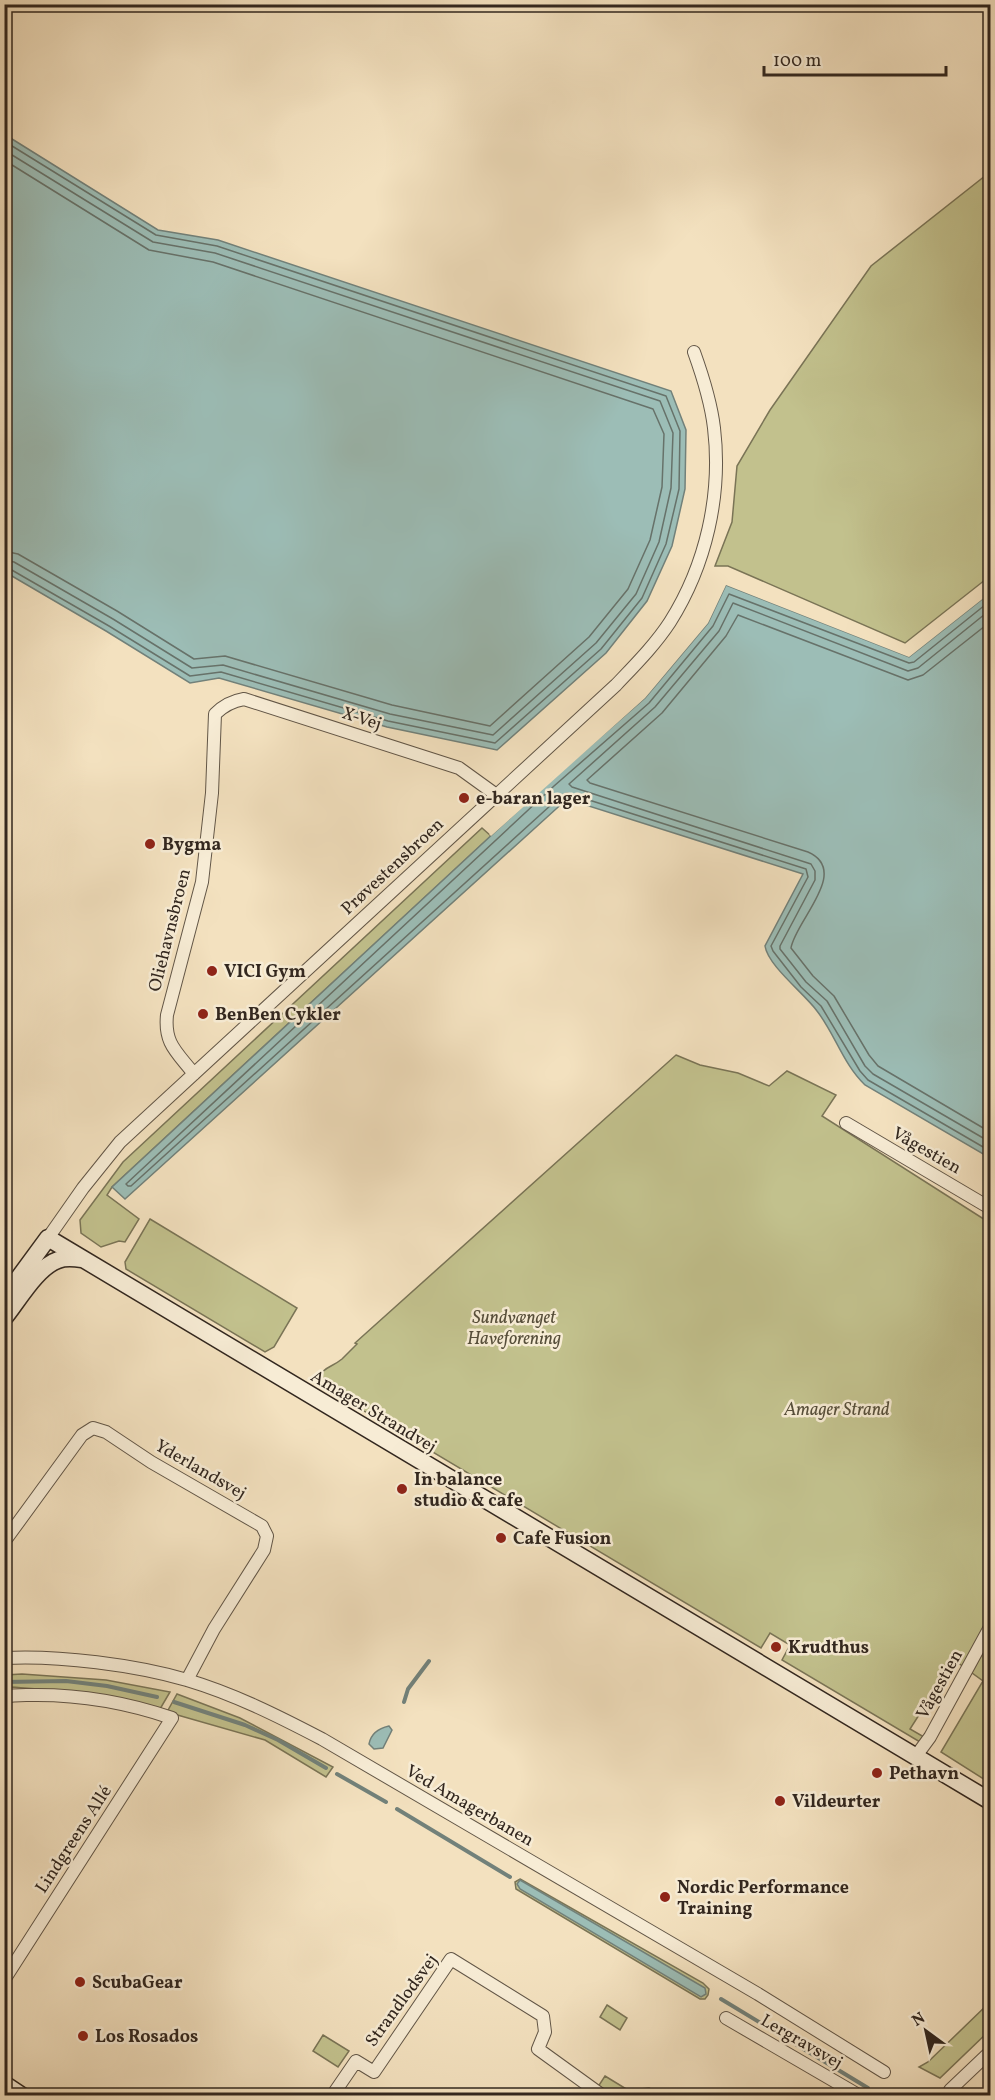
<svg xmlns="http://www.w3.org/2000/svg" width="995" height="2100" viewBox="0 0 995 2100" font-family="Vollkorn,serif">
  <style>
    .green { fill: #c2c18d; stroke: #7a7456; stroke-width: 1.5 }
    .water { fill: #9cbdb6; stroke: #72817a; stroke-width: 1.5 }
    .pier { fill: #f3e1bf }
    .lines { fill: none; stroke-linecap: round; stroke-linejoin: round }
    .shore { stroke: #67726a; stroke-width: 1.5 }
    .stream { stroke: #72817a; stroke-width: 4 }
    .street-casing { stroke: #625647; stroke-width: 14 }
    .secondary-casing { stroke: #32271f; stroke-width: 19 }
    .street { stroke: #f7ecd5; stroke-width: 12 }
    .secondary { stroke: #f7ecd5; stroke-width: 16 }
    .poi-dot { fill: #8f2418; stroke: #f7ecd5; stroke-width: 2 }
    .labels { text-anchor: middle; stroke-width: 5; stroke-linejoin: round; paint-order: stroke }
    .street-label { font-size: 18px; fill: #32271f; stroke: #f7ecd5 }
    .poi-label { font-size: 18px; font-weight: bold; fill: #32271f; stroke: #f7ecd5; text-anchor: start }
    .park-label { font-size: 18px; font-style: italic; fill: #564e3a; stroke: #f7ecd5 }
  </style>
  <rect width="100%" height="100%" fill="#f3e1bf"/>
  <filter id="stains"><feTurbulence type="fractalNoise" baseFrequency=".00333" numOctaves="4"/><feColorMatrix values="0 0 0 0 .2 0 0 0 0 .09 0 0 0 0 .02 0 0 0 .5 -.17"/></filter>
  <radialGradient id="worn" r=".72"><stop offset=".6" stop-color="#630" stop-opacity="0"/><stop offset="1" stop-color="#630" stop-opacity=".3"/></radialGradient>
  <!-- green -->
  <path class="green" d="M990,172V576L905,643L728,566H715L732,522L737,466L770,410L871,266Z
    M482,828L491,836L112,1187L107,1195L139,1219L125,1242L119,1241L101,1247L81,1233L80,1220L123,1162Z
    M676,1055L700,1065L738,1073L769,1086L787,1071L836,1095L822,1116L990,1223V1783L941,1752L983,1681L954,1660L910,1729L924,1737L920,1742L782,1660L790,1645L770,1633L761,1648L317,1383C323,1365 330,1369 342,1359C347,1354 352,1349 357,1344L355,1343Z
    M150,1219L297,1308L274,1347L265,1352L126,1269L125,1262Z
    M22,1674L106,1680L170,1692L160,1709C112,1692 62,1691 11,1687L5,1690V1675Z
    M177,1694L240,1718L333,1767L326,1777L265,1740L167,1712Z
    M520,1879L703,1983L709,1989L708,1995L705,1999H700L516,1889L515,1882Z
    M990,2002V2030L940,2078L919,2067L928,2062Z
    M607,2005L627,2018L620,2030L600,2017Z
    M323,2035L349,2051L338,2067L313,2051Z
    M605,2076L636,2095L641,2089L649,2088L655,2091L657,2095L592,2096Z"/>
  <!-- water -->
  <path class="water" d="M4,134L158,230L218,240L671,391L686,430L685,489L672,546L647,601L606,653L497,750L387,727L219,678L190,683L106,631L5,572Z
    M726,585L909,657L990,593V1158L865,1085C843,1064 835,1034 817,1011C805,994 768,966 765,946L803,874L567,799L125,1199L112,1187L550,781L645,698L708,623Z
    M389,1726L392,1730L383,1748L374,1749L369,1744C371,1733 380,1728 389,1726Z
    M520,1880L705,1988L706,1994L701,1997L520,1889L517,1884Z"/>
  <!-- pier -->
  <path class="pier" d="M725,582L909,654L989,591L990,590V593L909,657L726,585L708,623L645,698L491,836L489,834L643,696L705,621Z"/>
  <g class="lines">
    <!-- shore -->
    <path class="shore" d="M4,141L156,235L217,246L666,396L680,431L679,489L666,544L642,598L601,649L495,743L388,721L221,672L190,676L109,626L10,569L4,568
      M4,150L153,242L215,253L660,401L673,433L671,488L659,542L636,594L596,643L493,735L390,714L223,665L192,668L113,619L14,562L4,560
      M4,160L149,250L213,262L653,409L664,434L662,487L650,540L628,589L589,637L490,726L392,705L225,656L194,659L117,611L18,554L4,551
      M990,601L914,662L909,663L729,594L713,626L649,703L554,786L126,1184L128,1186H131L562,795L567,793L806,869L808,877L771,946L773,951L801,987L821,1006L860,1071L868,1080L990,1151
      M990,610L918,668L908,671L733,603L719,631L655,707L569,784L572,787L811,864L815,871V880L780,946V949L806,982L827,1001L865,1066L873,1074L990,1142
      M990,622L923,675L908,680L738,615L726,636L662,713L587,780L590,783L808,852C851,871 795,921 791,948L813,976L834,996L869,1055L878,1066L990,1132"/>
    <!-- stream -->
    <path class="stream" d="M4,1682L66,1681L107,1686L157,1697
      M174,1702L245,1725L278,1740L326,1768
      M404,1702L408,1689L429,1661
      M337,1774L386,1802
      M397,1809L510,1877
      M721,1999L868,2088"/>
    <defs>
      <path id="street" d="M194,1074C177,1052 164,1044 167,1015L202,882L212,793L215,714C224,705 232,701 244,699L459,768L495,794
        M846,1123L990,1208
        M48,1238L83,1188L120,1142L616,685C635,665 655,645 670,622C706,565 722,495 714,428C711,402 703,377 694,352
        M4,1542L82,1435L93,1428L106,1432L151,1462L262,1526L267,1536L264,1550L214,1629L187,1680
        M4,1658C58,1655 136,1665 187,1680C234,1694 278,1716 322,1739L758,1994L884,2072
        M4,1697C15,1694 26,1695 37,1695C84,1695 128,1703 172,1718L4,1980
        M916,1756L930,1737L990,1627
        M726,2018L860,2096
        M950,2090L990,2052
        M332,2096L356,2061L374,2072L451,1959L543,2016L545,2032L538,2049L603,2096"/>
      <path id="secondary" d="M4,1298L48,1238L990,1801
        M4,1318C18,1301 37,1267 58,1260C65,1257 74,1258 82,1259
        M4,2084L22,2096"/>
    </defs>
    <!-- street casing -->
    <use href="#street" class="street-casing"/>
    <!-- secondary casing -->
    <use href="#secondary" class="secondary-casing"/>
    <!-- street -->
    <use href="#street" class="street"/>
    <!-- secondary -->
    <use href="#secondary" class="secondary"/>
  </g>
  <!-- markers -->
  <g class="poi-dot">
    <circle cx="464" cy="798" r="6"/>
    <circle cx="150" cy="844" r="6"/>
    <circle cx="212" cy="971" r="6"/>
    <circle cx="203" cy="1014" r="6"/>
    <circle cx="402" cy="1489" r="6"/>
    <circle cx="501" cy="1538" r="6"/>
    <circle cx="776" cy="1647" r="6"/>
    <circle cx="877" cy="1773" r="6"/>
    <circle cx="780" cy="1801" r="6"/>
    <circle cx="665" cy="1897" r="6"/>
    <circle cx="80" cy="1982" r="6"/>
    <circle cx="83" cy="2036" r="6"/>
  </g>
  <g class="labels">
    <!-- street labels -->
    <g class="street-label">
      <text transform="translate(362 718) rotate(18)" y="6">X-Vej</text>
      <text transform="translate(392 866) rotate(-43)" y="6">Prøvestensbroen</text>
      <text transform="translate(169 930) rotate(-76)" y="6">Oliehavnsbroen</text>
      <text transform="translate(927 1150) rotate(30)" y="6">Vågestien</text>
      <text transform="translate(374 1411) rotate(31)" y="6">Amager Strandvej</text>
      <text transform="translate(201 1469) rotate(30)" y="6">Yderlandsvej</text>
      <text transform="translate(939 1684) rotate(-61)" y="6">Vågestien</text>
      <text transform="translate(470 1805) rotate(30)" y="6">Ved Amagerbanen</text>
      <text transform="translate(73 1839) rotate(-57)" y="6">Lindgreens Allé</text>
      <text transform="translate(401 2000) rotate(-54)" y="6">Strandlodsvej</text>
      <text transform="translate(802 2041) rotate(30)" y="6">Lergravsvej</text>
    </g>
    <!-- poi labels -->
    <g class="poi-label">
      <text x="476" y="804">e-baran lager</text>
      <text x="162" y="850">Bygma</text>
      <text x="224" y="977">VICI Gym</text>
      <text x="215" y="1020">BenBen Cykler</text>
      <text x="414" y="1485">In balance<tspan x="414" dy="21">studio &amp; cafe</tspan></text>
      <text x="513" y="1544">Cafe Fusion</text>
      <text x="788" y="1653">Krudthus</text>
      <text x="889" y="1779">Pethavn</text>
      <text x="792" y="1807">Vildeurter</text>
      <text x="677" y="1893">Nordic Performance<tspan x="677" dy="21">Training</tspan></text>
      <text x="92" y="1988">ScubaGear</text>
      <text x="95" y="2042">Los Rosados</text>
    </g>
    <!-- park labels -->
    <g class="park-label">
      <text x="514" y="1323">Sundvænget<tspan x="514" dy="21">Haveforening</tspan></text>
      <text x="837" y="1415">Amager Strand</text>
    </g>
  </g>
  <!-- margin -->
  <rect width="995" height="2100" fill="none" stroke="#f3e1bf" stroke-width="24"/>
  <rect x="6" y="6" width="983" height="2088" fill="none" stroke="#32271f" stroke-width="3"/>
  <rect x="12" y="12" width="971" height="2076" fill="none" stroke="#32271f" stroke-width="1.5"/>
  <!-- north arrow -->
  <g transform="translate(926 2031) rotate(327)" stroke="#f7ecd5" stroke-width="4.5" paint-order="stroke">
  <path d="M0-4.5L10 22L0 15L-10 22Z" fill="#32271f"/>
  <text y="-9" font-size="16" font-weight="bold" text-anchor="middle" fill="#32271f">N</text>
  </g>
  <!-- scale -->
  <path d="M764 66v9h182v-9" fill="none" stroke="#32271f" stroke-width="3"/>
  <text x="773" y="66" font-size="18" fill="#32271f" stroke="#f7ecd5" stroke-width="4.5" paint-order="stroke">100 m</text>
  <rect width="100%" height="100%" filter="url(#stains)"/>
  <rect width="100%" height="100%" fill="url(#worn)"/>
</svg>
